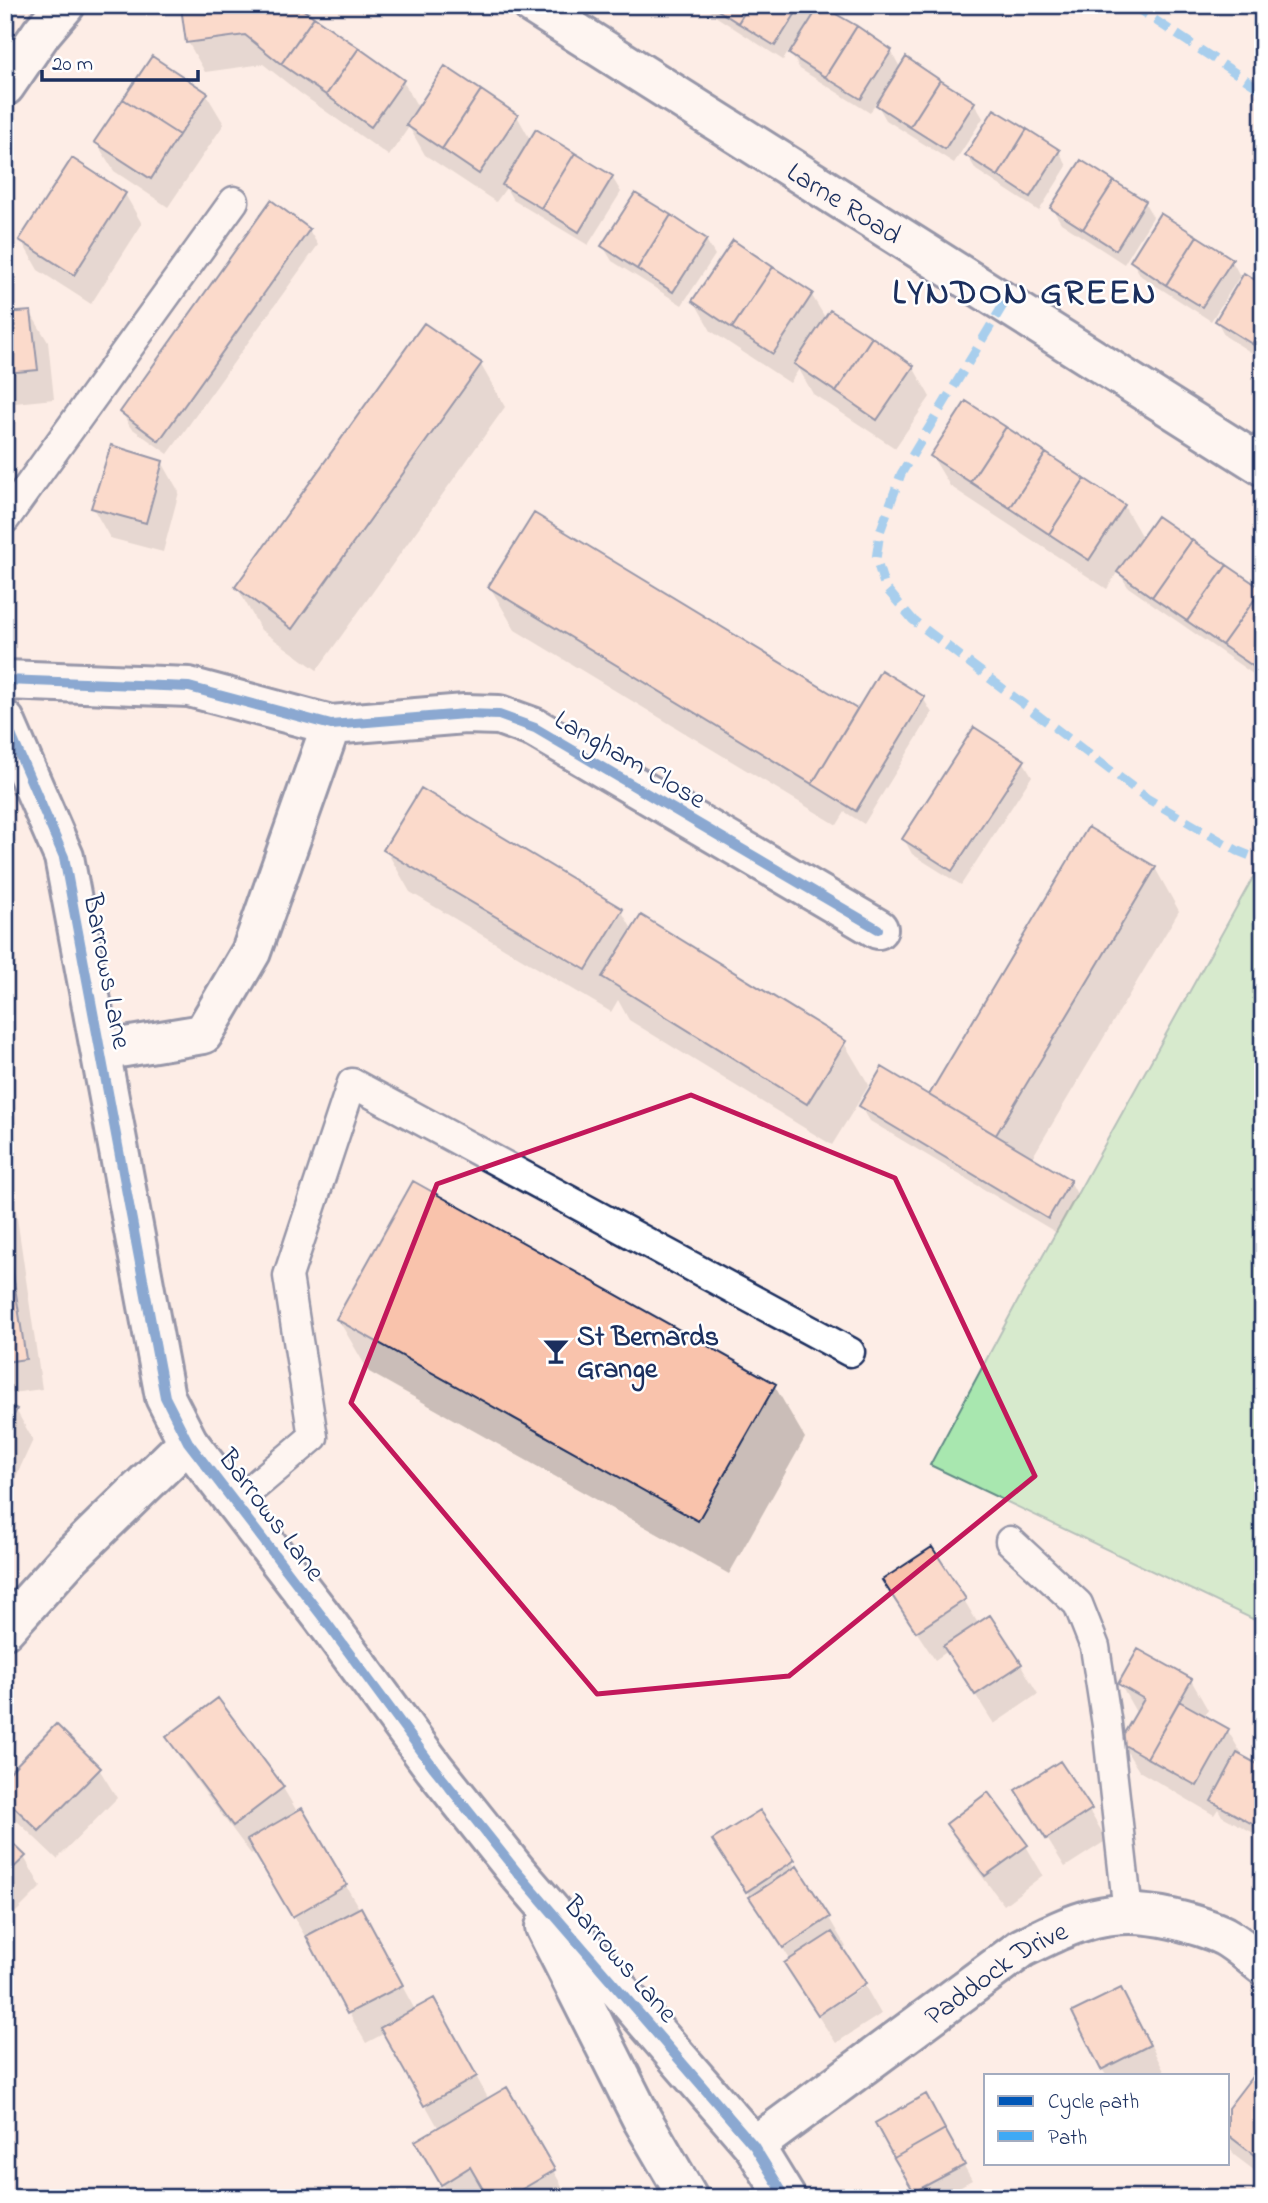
<svg xmlns="http://www.w3.org/2000/svg" width="1268" height="2203" viewBox="0 0 1268 2203" font-family="'Indie Flower',sans-serif">
  <style>
    .green { fill: #a8e7af; stroke: #628b86; stroke-width: 2 }
    .shadow { fill: #0003 }
    .building { fill: #f9c3ac; stroke: #1b2f5e; stroke-width: 2 }
    .lines { fill: none; stroke-linecap: round; stroke-linejoin: round }
    .lane-casing { stroke: #1b2f5e; stroke-width: 33 }
    .street-casing { stroke: #1b2f5e; stroke-width: 44 }
    .secondary-casing { stroke: #1b2f5e; stroke-width: 44 }
    .lane { stroke: #fff; stroke-width: 28 }
    .street { stroke: #fff; stroke-width: 38 }
    .secondary { stroke: #fff; stroke-width: 38 }
    .quiet { stroke: #3fa9f5; stroke-width: 9; stroke-dasharray: 18 9; stroke-linecap: butt }
    .cycleway-casing { stroke: #fff; stroke-width: 15 }
    .cycleway { stroke: #0057b8; stroke-width: 10 }
    .marked { fill: none; stroke: #c2185b; stroke-width: 5; stroke-linejoin: round }
    .labels { text-anchor: middle; stroke-width: 5; stroke-linejoin: round; paint-order: stroke }
    .street-label { font-size: 28px; fill: #1b2f5e; stroke: #fff }
    .poi-label { font-size: 28px; font-weight: bold; fill: #1b2f5e; stroke: #fff; text-anchor: start }
    .district-label { font-size: 35px; font-weight: bold; letter-spacing: 2px; fill: #1b2f5e; stroke: #fff }
  </style>
  <rect width="100%" height="100%" fill="#fdede6"/>
  <filter id="ink" filterUnits="userSpaceOnUse"><feTurbulence type="fractalNoise" baseFrequency=".0143" numOctaves="2"/><feDisplacementMap in="SourceGraphic" scale="14" xChannelSelector="R" yChannelSelector="G"/><feConvolveMatrix kernelMatrix="1 2 1 2 8 2 1 2 1" color-interpolation-filters="sRGB"/></filter>
  <g filter="url(#ink)">
    <!-- green -->
    <path class="green" d="M1256,872L1263,875V1624L930,1465L1015,1306Z"/>
    <!-- shadow -->
    <path class="shadow" d="M692,5H704L700,10Z
      M707,5H808L815,17L891,51L901,69L974,103L983,118L954,163L886,120L876,102L870,113L800,69L789,51L783,60L712,14Z
      M183,9L403,81L419,109L517,116L531,141L612,177L621,192L588,245L513,200L506,188L496,202L425,155L409,127L389,156L300,93L263,64L205,72L188,42Z
      M206,94L224,124L168,207L114,171L96,142Z
      M1059,151L1067,166L1039,211L976,170L967,155Z
      M125,194L142,224L91,304L38,270L21,240Z
      M1145,203L1153,217L1124,264L1061,223L1052,208Z
      M309,230L318,245L168,454L130,427L122,412Z
      M706,240L715,255L682,305L612,261L603,246Z
      M1132,261H1232L1240,276L1211,321L1141,276Z
      M1263,287V360L1225,336L1217,321Z
      M811,294L826,319L913,367L930,397L895,448L813,394L799,369L790,383L711,331L694,301Z
      M30,312L48,342L54,399L5,404V315Z
      M481,365L505,407L317,670L261,630L237,587Z
      M932,456L1124,506L1143,539L1157,518L1263,592V681L1128,587L1118,571L1107,589L950,486Z
      M162,462L179,492L163,552L110,538L93,508Z
      M490,587L855,711L857,713L923,698L932,713L864,824L845,812L837,825L515,630Z
      M1023,761L1032,776L961,885L912,854L904,839Z
      M386,850L621,910L633,931L844,1043L869,1085L832,1145L629,1020L618,1000L611,1012L410,892Z
      M1155,868L1179,911L1032,1158L1070,1181L1078,1196L1057,1233L870,1121L861,1106L934,1100L931,1095Z
      M5,1135L42,1389L5,1394Z
      M338,1319L774,1385L805,1438L729,1574L369,1372Z
      M5,1405L16,1410L33,1440L5,1500Z
      M964,1600L979,1625L1021,1665L1038,1694L994,1724L948,1651L935,1660L902,1610Z
      M1191,1680L1208,1710L1204,1717L1228,1731L1244,1758L1263,1769V1838L1222,1816L1218,1809L1214,1815L1139,1771L1121,1742L1137,1714L1120,1684Z
      M169,1738L283,1788L298,1813L302,1811L377,1939L415,2010L451,2030L489,2100L506,2090L569,2198H490L489,2196L450,2198L418,2142L439,2129L385,2033L366,2043L256,1851L251,1854L186,1767Z
      M1060,1763L1107,1840L1065,1867L1017,1791Z
      M99,1769L117,1798L57,1859L14,1818L5,1802V1779Z
      M759,1812L829,1918L846,1947L842,1950L863,1983L816,2013L787,1964L791,1961L715,1841Z
      M948,1824L1026,1846L1043,1875L1004,1905L965,1854Z
      M5,1838L24,1857L41,1887L5,1923Z
      M865,1986L881,2014L836,2043L818,2016Z
      M1121,1990L1138,2020L1166,2075H1106L1102,2069Z
      M1255,2076L1263,2082V2177L1234,2155L1228,2144V2111Z
      M925,2097L972,2180L939,2198H919L877,2124Z
      M976,2190L980,2198H962Z"/>
    <!-- building -->
    <path class="building" d="M196,5H296L314,17L281,64L245,35L186,43L181,7Z
      M710,5H749L738,23Z
      M749,5H801L775,46L738,23Z
      M820,5L857,26L825,77L789,54Z
      M314,17L359,48L326,95L281,64Z
      M857,26L892,50L861,99L825,77Z
      M359,48L404,80L371,127L326,95Z
      M152,56L208,93L179,135L123,99Z
      M906,57L940,80L910,127L876,105Z
      M445,66L481,90L442,149L406,125Z
      M940,80L975,102L945,149L910,127Z
      M481,90L518,115L479,174L442,149Z
      M123,99L179,135L151,179L94,142Z
      M994,109L1027,129L998,176L965,155Z
      M536,129L575,153L541,208L502,185Z
      M1027,129L1060,150L1030,197L998,176Z
      M575,153L613,176L579,232L541,208Z
      M72,158L126,193L74,275L19,240Z
      M1081,160L1114,181L1083,229L1050,208Z
      M1114,181L1146,201L1116,250L1083,229Z
      M635,193L671,215L637,269L601,246Z
      M271,200L310,229L159,441L120,412Z
      M1160,213L1197,236L1166,285L1130,261Z
      M671,215L707,239L673,292L637,269Z
      M1197,236L1233,259L1202,307L1166,285Z
      M733,240L773,267L732,328L692,301Z
      M773,267L813,293L773,354L732,328Z
      M1244,273L1263,285V327L1252,344L1215,321Z
      M830,310L872,337L836,392L794,364Z
      M31,311L38,370L5,373V313Z
      M424,323L482,363L292,629L235,587Z
      M1263,327V351L1252,344Z
      M872,337L914,366L877,420L836,392Z
      M966,401L1006,427L970,482L930,456Z
      M1006,427L1046,453L1010,508L970,482Z
      M111,445L163,461L146,523L91,508Z
      M1046,453L1085,479L1049,534L1010,508Z
      M1085,479L1125,505L1089,560L1049,534Z
      M534,513L857,709L812,784L488,587Z
      M1157,516L1192,540L1152,597L1117,572Z
      M1192,540L1227,565L1187,621L1152,597Z
      M1227,565L1262,589L1222,645L1187,621Z
      M1262,589L1263,661L1257,669L1222,645Z
      M881,670L925,697L856,811L812,784Z
      M974,727L1025,760L952,871L902,839Z
      M421,788L623,909L586,970L383,850Z
      M1088,827L1156,867L996,1135L929,1095Z
      M641,915L846,1041L807,1104L602,977Z
      M882,1067L1071,1180L1048,1219L859,1106Z
      M413,1181L776,1384L698,1521L336,1319Z
      M5,1219L11,1261H5Z
      M5,1261H11L26,1359L5,1362Z
      M5,1403L17,1409L5,1434Z
      M932,1547L966,1599L916,1632L882,1580Z
      M990,1615L1022,1664L975,1695L943,1646Z
      M1138,1649L1192,1679L1147,1758L1119,1742L1144,1699L1118,1684Z
      M218,1698L284,1787L233,1826L166,1737Z
      M1179,1701L1229,1729L1197,1786L1147,1758Z
      M56,1724L101,1768L39,1831L5,1798V1777Z
      M1237,1753L1263,1767V1814L1256,1826L1211,1801Z
      M1060,1761L1092,1809L1046,1839L1015,1790Z
      M988,1792L1028,1845L985,1876L946,1824Z
      M302,1808L347,1885L292,1917L247,1840Z
      M760,1810L795,1860L746,1892L712,1840Z
      M5,1836L26,1856L5,1876Z
      M797,1866L830,1917L783,1948L749,1897Z
      M361,1907L403,1985L347,2014L306,1936Z
      M832,1932L866,1983L818,2015L784,1963Z
      M1121,1988L1150,2045L1101,2070L1072,2012Z
      M434,1998L477,2076L424,2106L380,2028Z
      M1254,2074L1263,2080V2162L1228,2135V2108Z
      M507,2087L555,2170L507,2198H488L470,2167L441,2185L415,2141Z
      M926,2094L945,2129L894,2158L875,2123Z
      M945,2129L965,2165L914,2192L894,2158Z"/>
    <g class="lines">
      <defs>
        <path id="lane" d="M5,519L234,201
          M236,1502L313,1437L288,1276L352,1083L850,1352
          M1010,1541L1078,1604L1095,1647L1107,1725L1128,1913"/>
        <g id="street">
          <path id="s1" d="M533,5L1263,466"/>
          <path d="M5,86L42,32L65,5"/>
          <path d="M5,680L189,687L331,725L465,714L499,715L535,728L878,929"/>
          <path d="M101,1051L203,1034L251,952L331,725"/>
          <path d="M5,1629L71,1556L188,1442"/>
          <path id="s2" d="M754,2146L1022,1948C1077,1921 1110,1905 1172,1919C1189,1923 1208,1928 1224,1936C1237,1943 1250,1955 1263,1965"/>
        </g>
        <path id="secondary" d="M5,721L64,857L165,1397L188,1442L321,1615L434,1768L517,1872L754,2146L786,2198
          M545,1927L642,2119L688,2198"/>
      </defs>
      <!-- lane casing -->
      <use href="#lane" class="lane-casing"/>
      <!-- street casing -->
      <use href="#street" class="street-casing"/>
      <!-- secondary casing -->
      <use href="#secondary" class="secondary-casing"/>
      <!-- lane -->
      <use href="#lane" class="lane"/>
      <!-- street -->
      <use href="#street" class="street"/>
      <!-- secondary -->
      <use href="#secondary" class="secondary"/>
      <!-- quiet -->
      <path class="quiet" d="M1132,5L1263,91
        M1005,302L901,474L880,532L876,559L885,587L913,620L1148,799L1238,851L1263,861"/>
      <defs>
        <path id="cycleway" d="M5,680L189,687L331,725L465,714L499,715L535,728L878,929
          M5,721L64,857L165,1397L188,1442L321,1615L434,1768L517,1872L754,2146L786,2198"/>
      </defs>
      <!-- cycleway casing -->
      <use href="#cycleway" class="cycleway-casing"/>
      <!-- cycleway -->
      <use href="#cycleway" class="cycleway"/>
    </g>
  </g>
  <!-- marked area -->
  <path d="M0 0H1268V2203H0ZM691,1095L895,1178L1035,1476L789,1676L597,1694L351,1403L437,1184Z" fill="#fdede6" fill-opacity=".55" fill-rule="evenodd"/>
  <path class="marked" d="M691,1095L895,1178L1035,1476L789,1676L597,1694L351,1403L437,1184Z"/>
  <!-- icons -->
  <defs>
    <symbol id="bar-bare" viewBox="-9 -9 18 18"><path d="M-6-5H6L.8 .8V4.5H3.5V6h-7V4.5H-.8V.8Z" fill="#1b2f5e" stroke="#fff" stroke-width="2.5" paint-order="stroke"/></symbol>
  </defs>
  <g fill-rule="evenodd">
    <use href="#bar-bare" x="537" y="1332" width="38" height="38"/>
  </g>
  <g class="labels">
    <!-- street labels -->
    <g class="street-label">
      <text dy="10" stroke="none"><textPath href="#s1" startOffset="369">Larne Road</textPath></text>
      <text transform="translate(631 758) rotate(30)" y="10">Langham Close</text>
      <text transform="translate(109 971) rotate(79)" y="10">Barrows Lane</text>
      <text transform="translate(273 1514) rotate(53)" y="10">Barrows Lane</text>
      <text transform="translate(622 1958) rotate(49)" y="10">Barrows Lane</text>
      <text dy="10" stroke="none"><textPath href="#s2" startOffset="298">Paddock Drive</textPath></text>
    </g>
    <!-- poi labels -->
    <g class="poi-label">
      <text x="577" y="1345">St Bernards<tspan x="577" dy="32">Grange</tspan></text>
    </g>
    <!-- district labels -->
    <g class="district-label">
      <text x="1025" y="303">LYNDON GREEN</text>
    </g>
  </g>
  <!-- margin -->
  <rect width="1268" height="2203" fill="none" stroke="#fff" stroke-width="28"/>
  <rect x="14" y="14" width="1240" height="2175" fill="none" stroke="#1b2f5e" stroke-width="2.5" filter="url(#ink)"/>
  <!-- legend -->
  <rect x="984" y="2074" width="245" height="91" fill="#ffffff" stroke="#a4acbf" stroke-width="2"/>
  <rect x="998" y="2096" width="35" height="10" fill="#0057b8" stroke="#a4acbf" stroke-width="2"/>
  <text x="1048" y="2108" font-size="21" fill="#1b2f5e">Cycle path</text>
  <rect x="998" y="2131" width="35" height="10" fill="#3fa9f5" stroke="#a4acbf" stroke-width="2"/>
  <text x="1048" y="2144" font-size="21" fill="#1b2f5e">Path</text>
  <!-- scale -->
  <path d="M42 70v10h156v-10" fill="none" stroke="#1b2f5e" stroke-width="3.5"/>
  <text x="52" y="70" font-size="21" fill="#1b2f5e" stroke="#ffffff" stroke-width="5" paint-order="stroke">20 m</text>
</svg>
